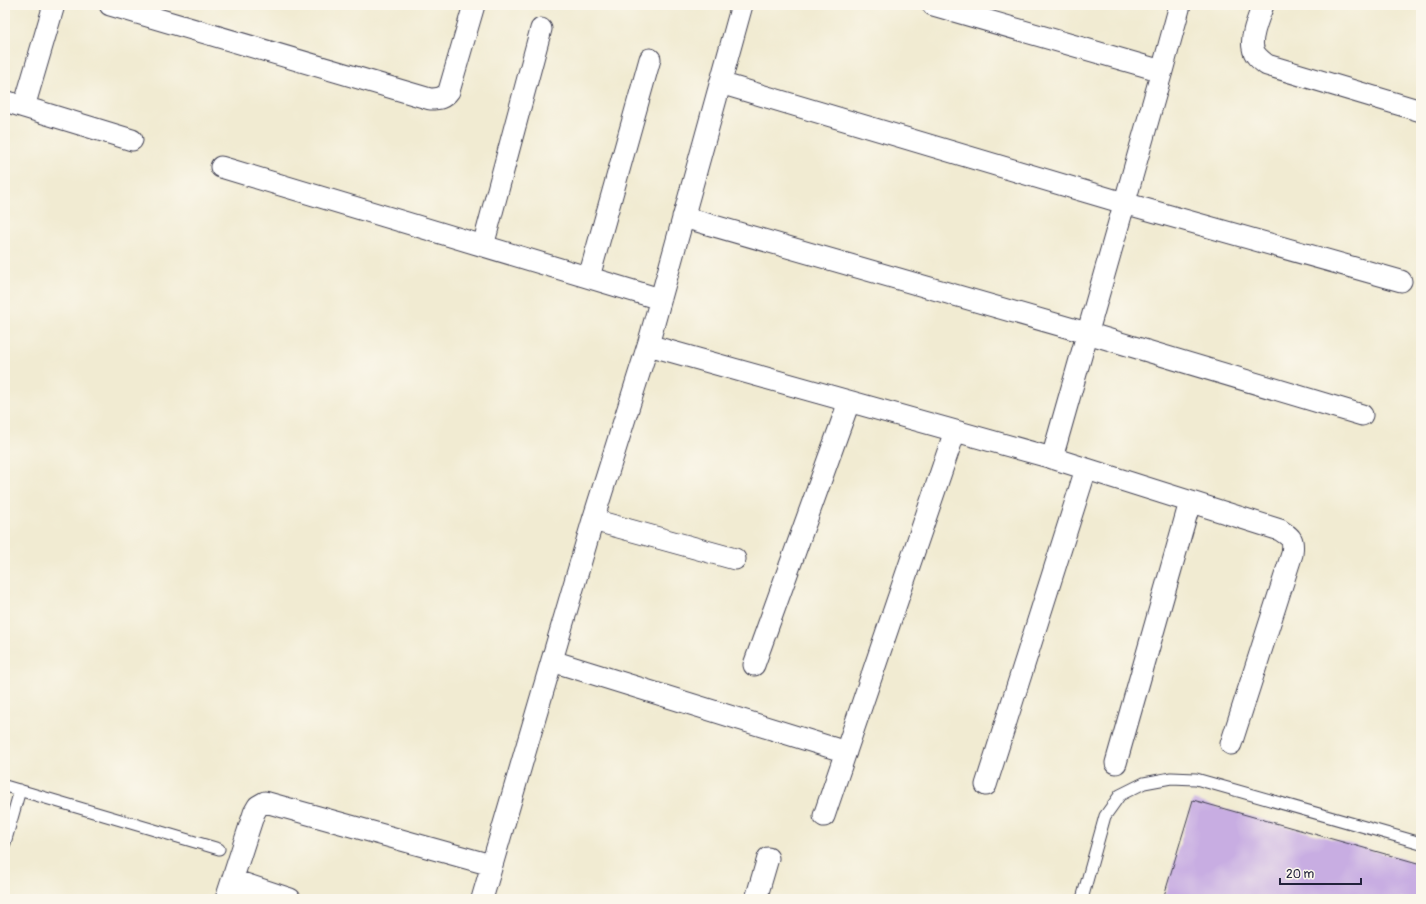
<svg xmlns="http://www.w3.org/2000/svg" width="1426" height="904" viewBox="0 0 1426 904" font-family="Pangolin,sans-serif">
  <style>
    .building { fill: #c8ade2 }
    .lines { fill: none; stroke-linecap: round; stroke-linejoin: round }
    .lane-casing { stroke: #414052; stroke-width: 13 }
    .street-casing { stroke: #414052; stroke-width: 23 }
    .lane { stroke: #fff; stroke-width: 11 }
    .street { stroke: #fff; stroke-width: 21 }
  </style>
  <rect width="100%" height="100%" fill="#fbf7ec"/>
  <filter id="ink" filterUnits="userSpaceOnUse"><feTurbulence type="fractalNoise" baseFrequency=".025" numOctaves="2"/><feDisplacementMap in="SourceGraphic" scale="8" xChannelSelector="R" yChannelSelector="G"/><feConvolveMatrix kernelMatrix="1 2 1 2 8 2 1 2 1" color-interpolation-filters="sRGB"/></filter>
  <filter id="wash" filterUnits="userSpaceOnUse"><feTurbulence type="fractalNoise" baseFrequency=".012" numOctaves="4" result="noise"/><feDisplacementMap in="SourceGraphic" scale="16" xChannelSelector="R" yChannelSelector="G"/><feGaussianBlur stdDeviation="0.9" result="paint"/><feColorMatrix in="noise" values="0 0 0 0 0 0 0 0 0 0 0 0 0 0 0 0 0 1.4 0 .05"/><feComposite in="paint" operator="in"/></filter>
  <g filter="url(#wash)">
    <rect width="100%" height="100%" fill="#f1ebd2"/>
    <g id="blocks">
      <!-- building -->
      <path class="building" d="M1193,800L1421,864V899H1163Z"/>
    </g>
  </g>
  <g filter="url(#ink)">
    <use href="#blocks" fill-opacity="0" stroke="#414052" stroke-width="1"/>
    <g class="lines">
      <defs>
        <path id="lane" d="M5,786L219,849
          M5,843L20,790
          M1082,899L1105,816L1120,795L1144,783L1171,778L1196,779L1421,843"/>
        <path id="street" d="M54,5L24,107L132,140
          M110,5L430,99C439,99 444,98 449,91L474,5
          M933,5L1162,71
          M1180,5L1162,71L1052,458L1280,530C1292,538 1294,539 1292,554L1231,744
          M1263,5C1259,17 1250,36 1253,48C1254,56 1262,61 1267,65L1421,111
          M720,83L1124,203L1401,281
          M5,101L24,107
          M221,167L660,299
          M683,217L1087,333L1362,415
          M483,246L541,29
          M589,277L650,59
          M648,345L1052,458
          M593,520L735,559
          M552,661L846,752
          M754,665L849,402
          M1116,763L1190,502
          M986,785L1086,469
          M824,816L955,431
          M233,880L290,899
          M226,899L254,813L258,806L265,802L491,865
          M482,899L593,520L648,345L742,5
          M756,899L768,858"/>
      </defs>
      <!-- lane casing -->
      <use href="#lane" class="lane-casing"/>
      <!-- street casing -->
      <use href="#street" class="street-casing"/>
      <!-- lane -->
      <use href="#lane" class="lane"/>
      <!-- street -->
      <use href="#street" class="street"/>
    </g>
  </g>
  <!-- margin -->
  <rect width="1426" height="904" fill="none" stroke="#fbf7ec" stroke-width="20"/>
  <!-- scale -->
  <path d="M1280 878v6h81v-6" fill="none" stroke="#22223b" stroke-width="2"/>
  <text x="1286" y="878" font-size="12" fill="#22223b" stroke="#fbf7ec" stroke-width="3" paint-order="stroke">20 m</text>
</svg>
